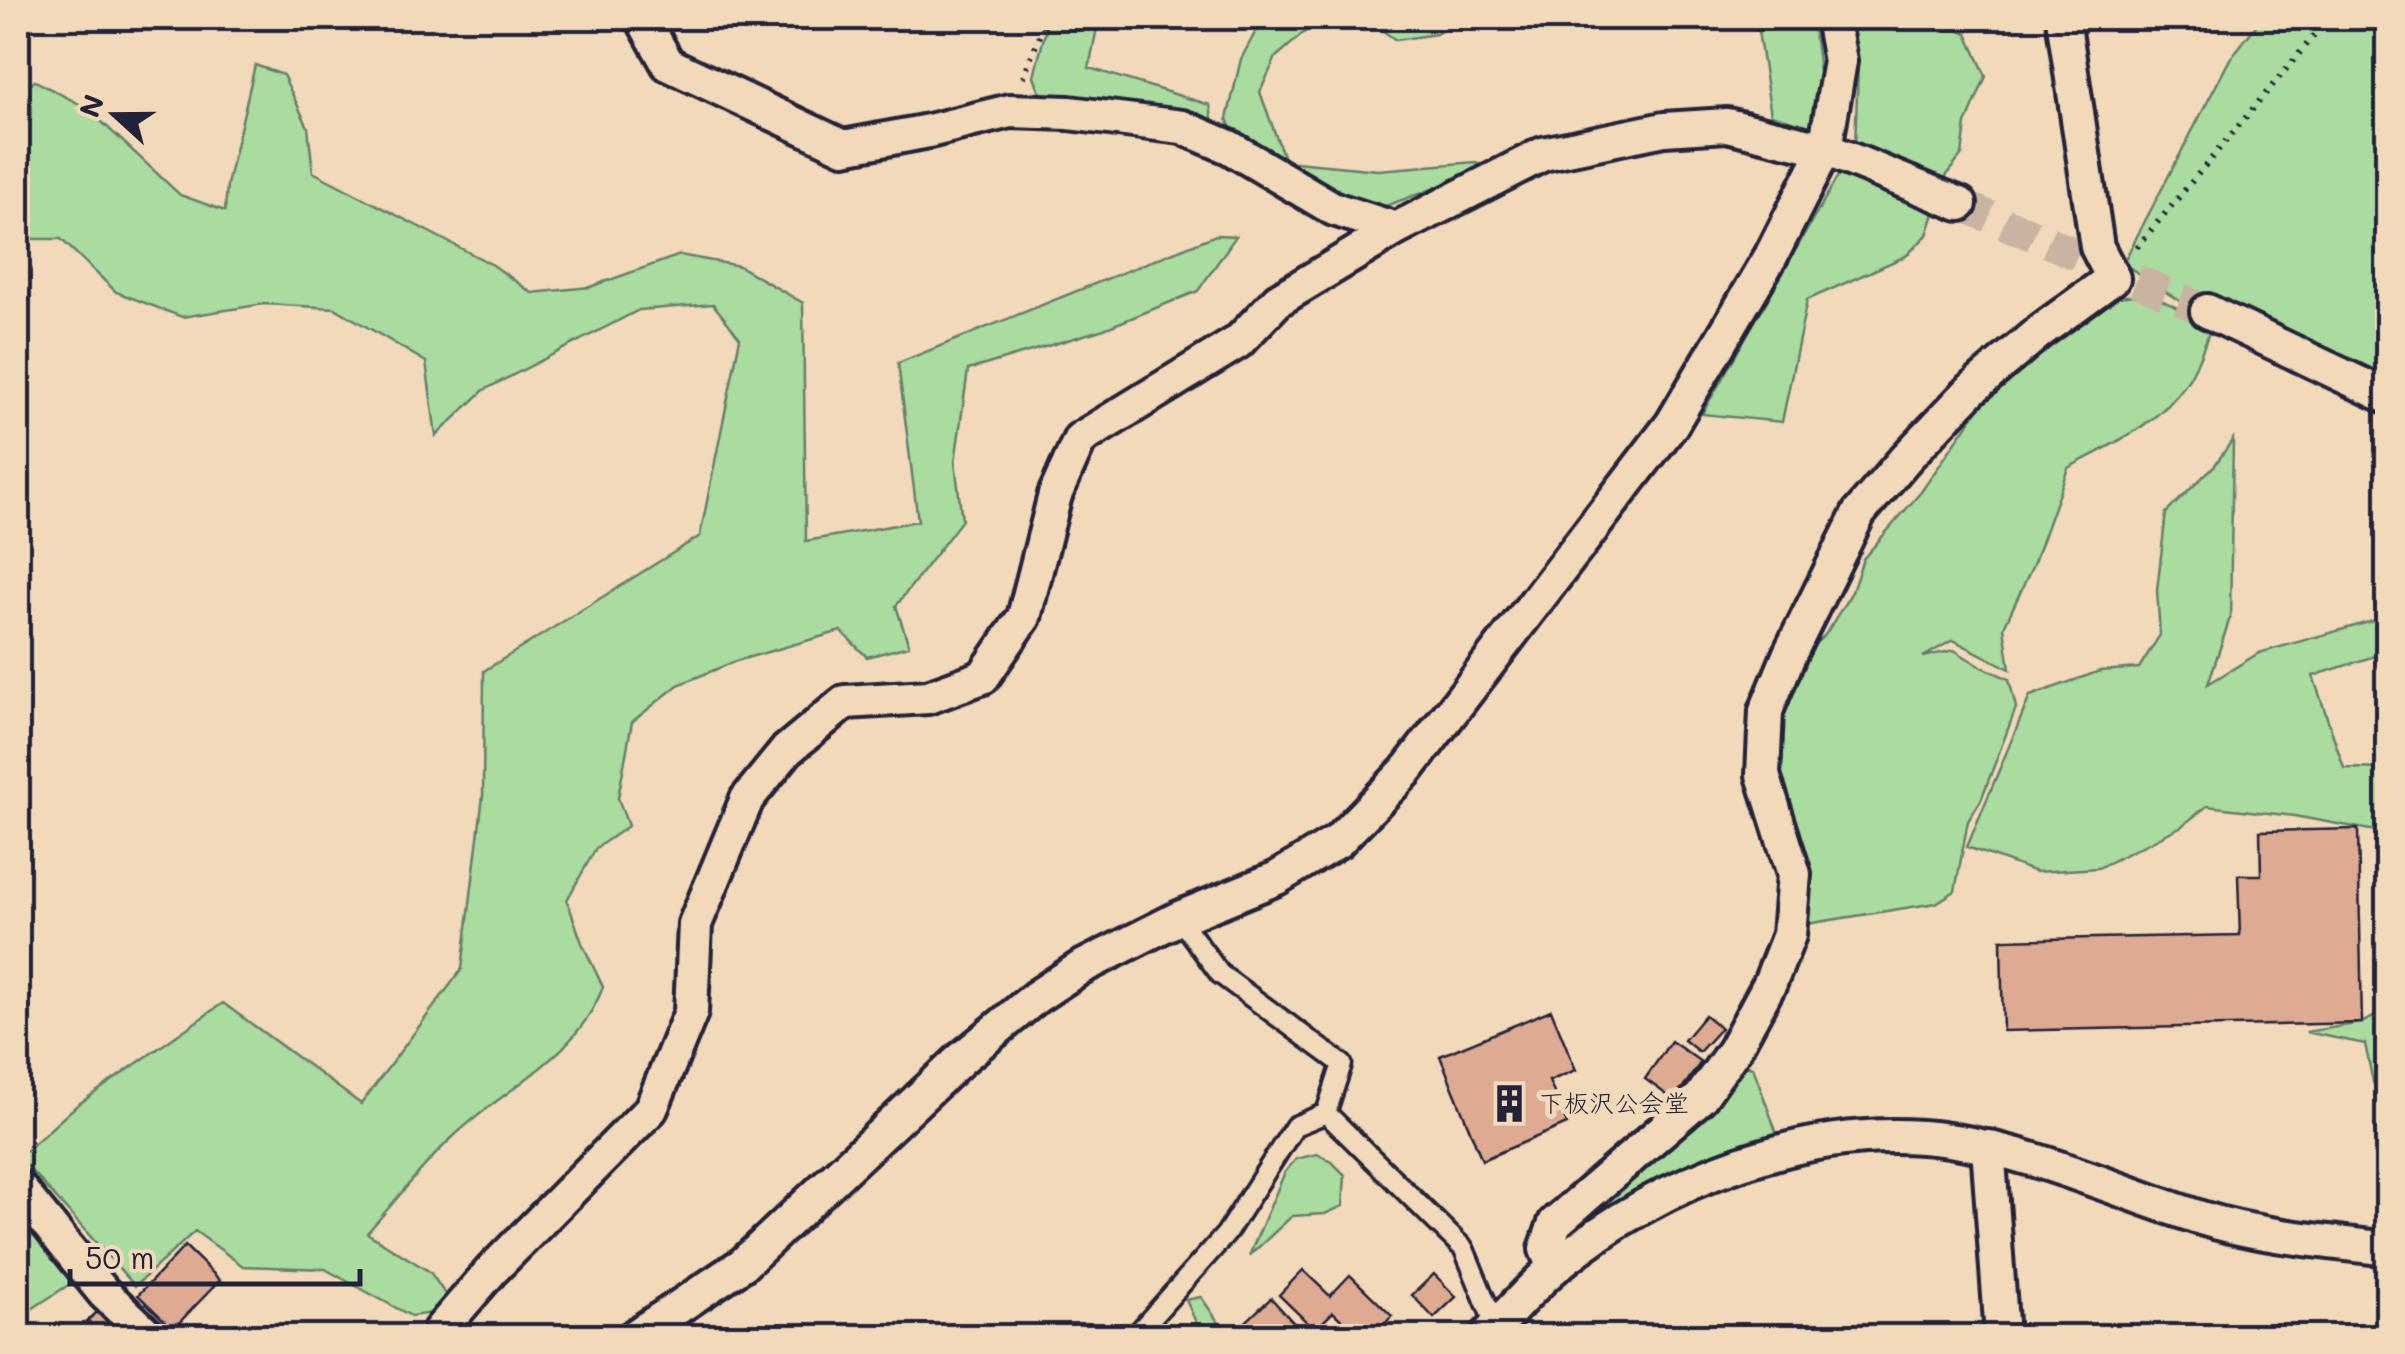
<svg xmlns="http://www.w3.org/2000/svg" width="2405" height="1354" viewBox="0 0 2405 1354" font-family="Mali,'Klee One',sans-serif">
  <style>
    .green { fill: #a9dc9e; stroke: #667f6c; stroke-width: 2.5 }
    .building { fill: #deaa91; stroke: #22223b; stroke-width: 2.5 }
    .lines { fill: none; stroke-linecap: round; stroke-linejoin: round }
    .street-tunnel { stroke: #c8b4a0; stroke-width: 32; stroke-dasharray: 32 16; stroke-linecap: butt }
    .lane-casing { stroke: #22223b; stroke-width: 25 }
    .street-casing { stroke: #22223b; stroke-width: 40 }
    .path { stroke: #22223b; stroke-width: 6; stroke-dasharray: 2.5 8; stroke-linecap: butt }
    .lane { stroke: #f1d9b9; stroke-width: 18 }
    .street { stroke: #f1d9b9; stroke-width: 32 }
    .labels { text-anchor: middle; stroke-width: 10; stroke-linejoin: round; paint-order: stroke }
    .poi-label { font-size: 25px; fill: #22223b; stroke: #f1d9b9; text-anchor: start }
  </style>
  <rect width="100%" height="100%" fill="#f1d9b9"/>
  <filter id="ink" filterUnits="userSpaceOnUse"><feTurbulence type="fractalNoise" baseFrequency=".01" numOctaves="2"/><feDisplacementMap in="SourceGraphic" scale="20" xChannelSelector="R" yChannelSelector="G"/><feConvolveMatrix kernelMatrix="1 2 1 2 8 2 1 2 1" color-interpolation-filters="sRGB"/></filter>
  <g filter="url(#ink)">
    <!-- green -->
    <path class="green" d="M1049,18H1099L1089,68L1210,105L1214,130L1041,96L1034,76Z
      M1276,18H1321L1276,57L1260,92L1285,161L1378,170L1476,162L1490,168L1380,208L1341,202L1242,156L1227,119L1241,59L1256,31Z
      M1364,18H1462L1436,34L1396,40Z
      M1756,18H1812L1827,131L1771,115Z
      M1850,18H1931L1967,34L1986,76L1966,124L1962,155L1947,174L1927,235L1906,256L1807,300L1782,422L1702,414L1855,146L1858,67Z
      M2262,18H2387V401C2294,369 2203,320 2123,263L2230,59Z
      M255,65L283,75L308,127L313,172L493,265L532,293L590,287L680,255L739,266L803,303L806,541L918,521L898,363L1216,235L1236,236L1198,291L1104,329L968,370L955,462L962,520L896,606L909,646L867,657L841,631L736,661L678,685L632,722L618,798L628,826L596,848L567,900L582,943L603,987C575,1060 508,1085 454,1136C422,1165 396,1201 367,1233L430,1272L456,1310L411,1316L325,1269L243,1266L195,1231L135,1286L19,1157L76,1106L223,1003L361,1104L462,969L483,796L484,671L700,536L740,338L713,304L639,310L484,390L436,436L426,362L335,308L264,304L182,317L116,292L61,239H18V91L35,81L87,108L180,195L225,211L227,185Z
      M2142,294L2159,299L2212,325C2204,344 2198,366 2187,382C2160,424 2110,445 2068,468L2033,565L2004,627L2010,669L1953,640L1923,657L1954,650L1980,666L2009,679L2016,708L1981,800L1968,821L1955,891L1936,903L1800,925L1775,778L1780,702L1800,657L1825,635L1852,592L1863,559L1921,492L1990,392L2111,298Z
      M2233,439L2230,618L2208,684L2259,653L2387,617V652L2313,676L2344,768L2387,769V833L2294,816L2207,806L2182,826L2098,868L2036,872L1967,847L2030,696L2100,671L2139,668L2160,635L2157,590L2166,513L2215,465Z
      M2378,1015L2387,1037V1108L2373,1082L2365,1044L2306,1032L2361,1023Z
      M1737,1064L1753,1067L1777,1134L1756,1149L1576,1223Z
      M1317,1154L1332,1162L1345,1175L1343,1206L1325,1214L1292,1216L1249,1256L1285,1172L1296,1159Z
      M18,1213L73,1282L18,1318Z
      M1201,1297L1228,1336H1202L1186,1300Z"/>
    <!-- building -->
    <path class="building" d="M2358,829L2362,1023L2003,1031L2001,940L2240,935L2238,875H2261L2260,831Z
      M1551,1010L1576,1070L1549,1081L1567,1124L1482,1160L1440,1056Z
      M1705,1015L1721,1028L1699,1052L1684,1040Z
      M1671,1041L1701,1062L1674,1100L1645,1079Z
      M185,1246L220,1280L173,1329L138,1295Z
      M1303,1270L1330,1296L1350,1275L1392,1316L1373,1336H1358L1333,1312L1315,1330L1279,1295Z
      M1434,1274L1456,1297L1434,1318L1412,1295Z
      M1271,1298L1299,1329L1291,1336H1237L1234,1333Z
      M97,1312L120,1336H72Z"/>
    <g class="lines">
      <!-- street-tunnel -->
      <path class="street-tunnel" d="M1960,204L2207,311"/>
      <defs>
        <path id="lane" d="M1179,918L1220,974L1342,1064L1326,1113L1464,1249L1496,1327
          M1135,1336L1226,1234L1295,1126L1326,1113"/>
        <path id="street" d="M642,18L668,64L844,147L929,131L1010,111L1069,113L1182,127L1229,147L1334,209L1396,229
          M2207,311L2388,397
          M1988,1147L2002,1336
          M18,1187L104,1293L149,1336
          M1554,1268L1546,1249L1555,1223L1701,1097L1734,1050L1770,983L1789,935L1794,874L1763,775L1766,711L1790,653L1859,513L1906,458L1972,389L2039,332L2113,278L2097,247L2063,18
          M438,1336L440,1330L491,1271L651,1109L691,1012L695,924L747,799L787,750L845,702L928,697L983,677L1024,617L1055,495L1080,439L1238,342L1278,300L1396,229L1543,154L1664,129L1727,125L1825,149L1960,204
          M635,1336L743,1264L961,1059L1036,997L1080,968L1179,918L1277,878L1338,841L1406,771L1672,424L1771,256L1825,149L1840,61L1832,18
          M1487,1336C1509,1313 1531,1287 1556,1266C1660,1180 1813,1120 1949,1140C2036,1153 2117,1191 2201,1218C2261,1237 2326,1241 2388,1249"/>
      </defs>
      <!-- lane casing -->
      <use href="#lane" class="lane-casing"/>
      <!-- street casing -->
      <use href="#street" class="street-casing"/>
      <!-- path -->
      <path class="path" d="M1023,77L1047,18
        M2137,247L2329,18"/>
      <!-- lane -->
      <use href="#lane" class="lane"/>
      <!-- street -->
      <use href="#street" class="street"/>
    </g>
  </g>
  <!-- icons -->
  <defs>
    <symbol id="building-bare" viewBox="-9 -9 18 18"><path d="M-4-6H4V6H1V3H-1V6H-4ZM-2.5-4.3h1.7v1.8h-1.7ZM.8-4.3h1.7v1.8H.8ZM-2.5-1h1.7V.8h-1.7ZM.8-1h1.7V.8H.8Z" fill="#22223b" stroke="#f1d9b9" stroke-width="2.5" paint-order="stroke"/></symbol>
  </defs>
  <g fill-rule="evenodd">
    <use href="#building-bare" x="1482" y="1076" width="55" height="55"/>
  </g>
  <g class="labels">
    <!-- poi labels -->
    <g class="poi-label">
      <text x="1539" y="1112">下板沢公会堂</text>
    </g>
  </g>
  <!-- margin -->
  <rect width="2405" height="1354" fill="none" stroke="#f1d9b9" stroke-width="60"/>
  <rect x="30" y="30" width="2345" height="1294" fill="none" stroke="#22223b" stroke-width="4" filter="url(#ink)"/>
  <!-- north arrow -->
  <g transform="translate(115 115) rotate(291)" stroke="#f1d9b9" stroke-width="8" paint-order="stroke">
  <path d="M0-8L18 38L0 25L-18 38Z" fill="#22223b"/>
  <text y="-15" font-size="28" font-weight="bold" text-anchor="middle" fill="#22223b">N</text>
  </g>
  <!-- scale -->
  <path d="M70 1269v15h290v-15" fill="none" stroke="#22223b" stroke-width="5"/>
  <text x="85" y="1269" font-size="30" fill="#22223b" stroke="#f1d9b9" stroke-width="8" paint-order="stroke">50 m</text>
</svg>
